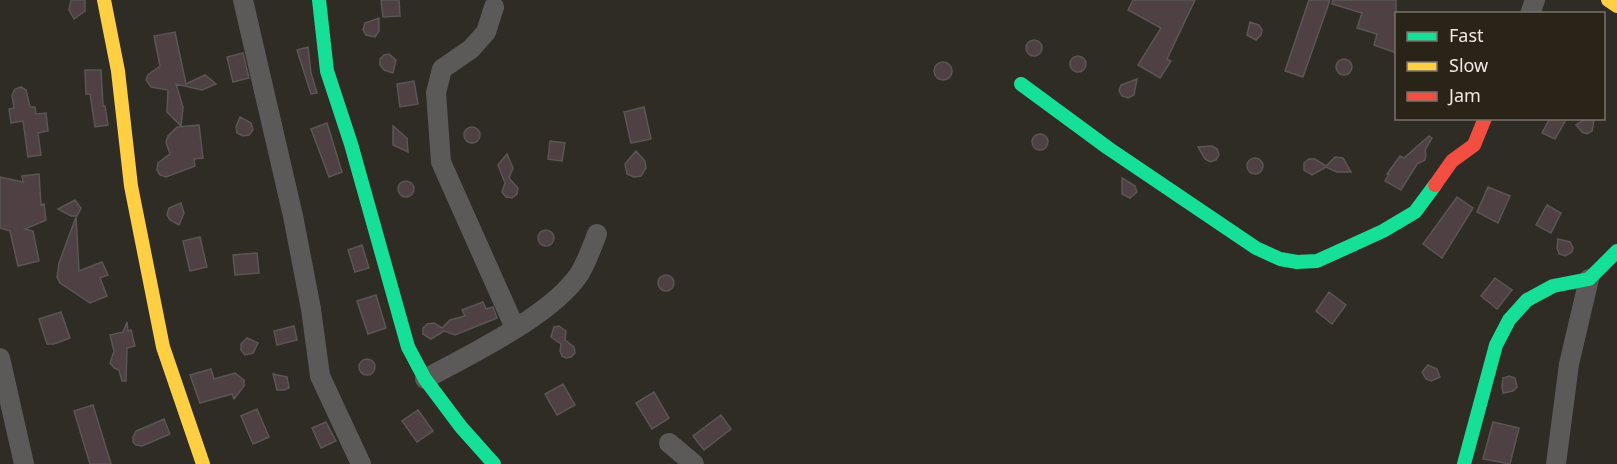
<svg xmlns="http://www.w3.org/2000/svg" width="1617" height="464" viewBox="0 0 1617 464" font-family="'Noto Sans',sans-serif">
  <style>
    .building { fill: #4f4043; stroke: #5a5654; stroke-width: 1.5 }
    .lines { fill: none; stroke-linecap: round; stroke-linejoin: round }
    .street { stroke: #5c5959; stroke-width: 20 }
    .fast { stroke: #16e098; stroke-width: 14 }
    .slow { stroke: #ffcf43; stroke-width: 14 }
    .jam { stroke: #f24e42; stroke-width: 14 }
  </style>
  <rect width="100%" height="100%" fill="#2f2c26"/>
  <!-- building -->
  <path class="building" d="M71,0H85V11L74,19L69,10Z
    M381,0H399L400,16L383,17Z
    M1133,0H1195L1167,59L1171,61L1160,78L1138,65L1161,28L1128,10Z
    M1309,0H1330L1303,77L1285,71Z
    M1333,0H1396V53L1374,45L1377,34L1357,28L1362,13L1332,4Z
    M379,18V31L375,37L366,35L363,30L365,23Z
    M1250,22L1259,25L1262,30L1261,35L1256,40L1247,35Z
    M175,32L186,84L205,75L216,84L202,90L176,84L183,107L181,126L167,112L168,90L151,87L146,80L148,75L160,66L154,36Z
    M1026 48a8 8 0 1 1 16 0a8 8 0 1 1-16 0Z
    M308,47L311,73L317,93L311,94L297,50Z
    M243,53L249,78L233,82L227,57Z
    M389,54L396,60L393,73L384,70L380,65V59L384,55Z
    M1070 64a8 8 0 1 1 16 0a8 8 0 1 1-16 0Z
    M1336 67a8 8 0 1 1 16 0a8 8 0 1 1-16 0Z
    M934 71a9 9 0 1 1 18 0a9 9 0 1 1-18 0Z
    M85,70H101L103,106H105L108,125L95,127L90,94H86Z
    M1137,79L1134,95L1128,98L1122,96L1119,91L1121,85Z
    M414,81L418,104L400,107L397,84Z
    M21,87L26,90L30,107H35L36,114L46,113L48,131L38,133L41,155L28,157L23,121L11,123L9,109L14,108L12,95L15,89Z
    M644,107L651,139L631,143L624,112Z
    M240,117L251,123L253,130L249,135L243,136L237,133L236,127Z
    M1550,118H1567L1555,139L1542,133Z
    M1585,119L1594,120L1592,131L1587,134L1582,132L1576,125Z
    M327,123L342,172L329,177L311,129Z
    M199,125L203,158L194,159L195,166L166,177L160,175L157,170L158,163L170,154L166,142L168,136L177,127Z
    M393,126L407,138L408,152L393,145Z
    M464 135a8 8 0 1 1 16 0a8 8 0 1 1-16 0Z
    M1032 142a8 8 0 1 1 16 0a8 8 0 1 1-16 0Z
    M1429,136L1432,138L1425,150L1426,154L1425,160L1417,164L1401,190L1385,181L1389,174H1387L1400,156L1404,158Z
    M550,141L565,143L562,161L548,159Z
    M1212,146L1217,149L1219,155L1216,160L1210,162L1205,159L1198,147Z
    M636,151L645,161L646,168L641,176L634,177L627,174L625,164Z
    M507,154L513,168L509,178L518,188L517,194L512,198L506,197L502,192L505,183L498,165Z
    M1335,157L1343,158L1351,172H1337L1326,167L1312,175L1304,170V163L1309,159H1315L1326,166Z
    M1247 166a8 8 0 1 1 16 0a8 8 0 1 1-16 0Z
    M39,174L41,205L44,204L46,220L25,229L33,231L39,261L18,266L10,231L0,228V177L23,182L22,176Z
    M1122,178L1135,186L1137,192L1130,198L1122,194Z
    M398 189a8 8 0 1 1 16 0a8 8 0 1 1-16 0Z
    M1488,187L1510,196L1498,223L1477,212Z
    M1457,197L1473,208L1442,258L1423,244Z
    M75,200L81,208L77,216H71L58,209Z
    M181,203L184,213L179,225L170,220L167,215L169,208Z
    M1547,205L1561,213L1551,233L1536,225Z
    M76,217L79,271L102,262L108,275L100,278L107,296L90,303L60,283L57,277L59,263Z
    M538 238a8 8 0 1 1 16 0a8 8 0 1 1-16 0Z
    M200,237L207,267L190,271L183,241Z
    M1558,239L1570,242L1573,248L1572,252L1565,256L1559,254L1557,248Z
    M362,245L369,268L355,272L348,250Z
    M257,253L259,273L235,275L233,255Z
    M658 283a8 8 0 1 1 16 0a8 8 0 1 1-16 0Z
    M1495,278L1512,290L1497,309L1481,296Z
    M1329,292L1346,305L1332,324L1316,311Z
    M376,295L386,328L368,334L357,301Z
    M483,302L486,309L493,307L497,318L455,335L444,331L431,339L423,334V328L427,324L434,323L442,328L450,320L465,316L462,310Z
    M61,312L70,338L54,344H47L39,319Z
    M127,322L128,331L131,330L135,346L127,348L126,381H122L119,370L114,368L110,363L114,351L110,335L123,332Z
    M294,326L297,340L277,345L274,331Z
    M559,326L566,331L565,340L574,347L575,353L571,357L566,358L562,356L560,351L561,344L551,337L554,327Z
    M247,338L258,343L253,353L245,355L241,350V344Z
    M359 367a8 8 0 1 1 16 0a8 8 0 1 1-16 0Z
    M1428,365L1437,369L1440,377L1431,381L1426,379L1422,372Z
    M211,369L214,379L235,373L244,380V386L234,399L232,394L200,403L190,375Z
    M273,374L287,377L289,388L284,390H277Z
    M1509,376L1515,378L1517,387L1513,391L1503,393L1502,386L1503,378Z
    M563,384L575,405L557,415L545,394Z
    M654,392L669,418L652,429L636,403Z
    M93,405L111,464H90L74,411Z
    M257,409L269,437L253,444L241,416Z
    M418,410L433,431L417,442L402,421Z
    M721,415L731,429L704,450L693,436Z
    M164,419L170,434L142,446L136,445L133,442V437L136,431Z
    M326,422L336,441L321,448L312,428Z
    M1493,422L1519,428L1510,464L1483,459Z"/>
  <g class="lines">
    <!-- street -->
    <path class="street" d="M243,0L293,216L311,309L320,376L361,464
      M494,7L486,32L471,49L442,69L436,93L441,162L515,328
      M1530,14L1535,0
      M0,358L24,464
      M425,379C469,355 553,315 580,273C587,261 592,247 597,234
      M669,443L694,464
      M1556,464L1569,364L1589,279"/>
    <!-- fast -->
    <path class="fast" d="M319,0L327,71L351,144L408,347L425,379L461,427L494,464
      M1021,84L1108,148L1256,248L1280,259L1297,262L1317,261L1383,231L1415,212L1435,185
      M1464,464L1496,345L1509,320L1527,300L1553,286L1589,279L1617,251"/>
    <!-- slow -->
    <path class="slow" d="M104,0L118,71L131,186L163,347L203,464
      M1608,0L1617,6"/>
    <!-- jam -->
    <path class="jam" d="M1435,185L1452,161L1474,145L1485,118"/>
  </g>
  <!-- legend -->
  <rect x="1395" y="12" width="210" height="108" fill="#292318" stroke="#787369" stroke-width="1.5"/>
  <rect x="1407" y="32" width="30" height="9" fill="#16e098" stroke="#787369" stroke-width="1.5"/>
  <text x="1449" y="42" font-size="18" fill="#eeeae2">Fast</text>
  <rect x="1407" y="62" width="30" height="9" fill="#ffcf43" stroke="#787369" stroke-width="1.5"/>
  <text x="1449" y="72" font-size="18" fill="#eeeae2">Slow</text>
  <rect x="1407" y="92" width="30" height="9" fill="#f24e42" stroke="#787369" stroke-width="1.5"/>
  <text x="1449" y="102" font-size="18" fill="#eeeae2">Jam</text>
</svg>
